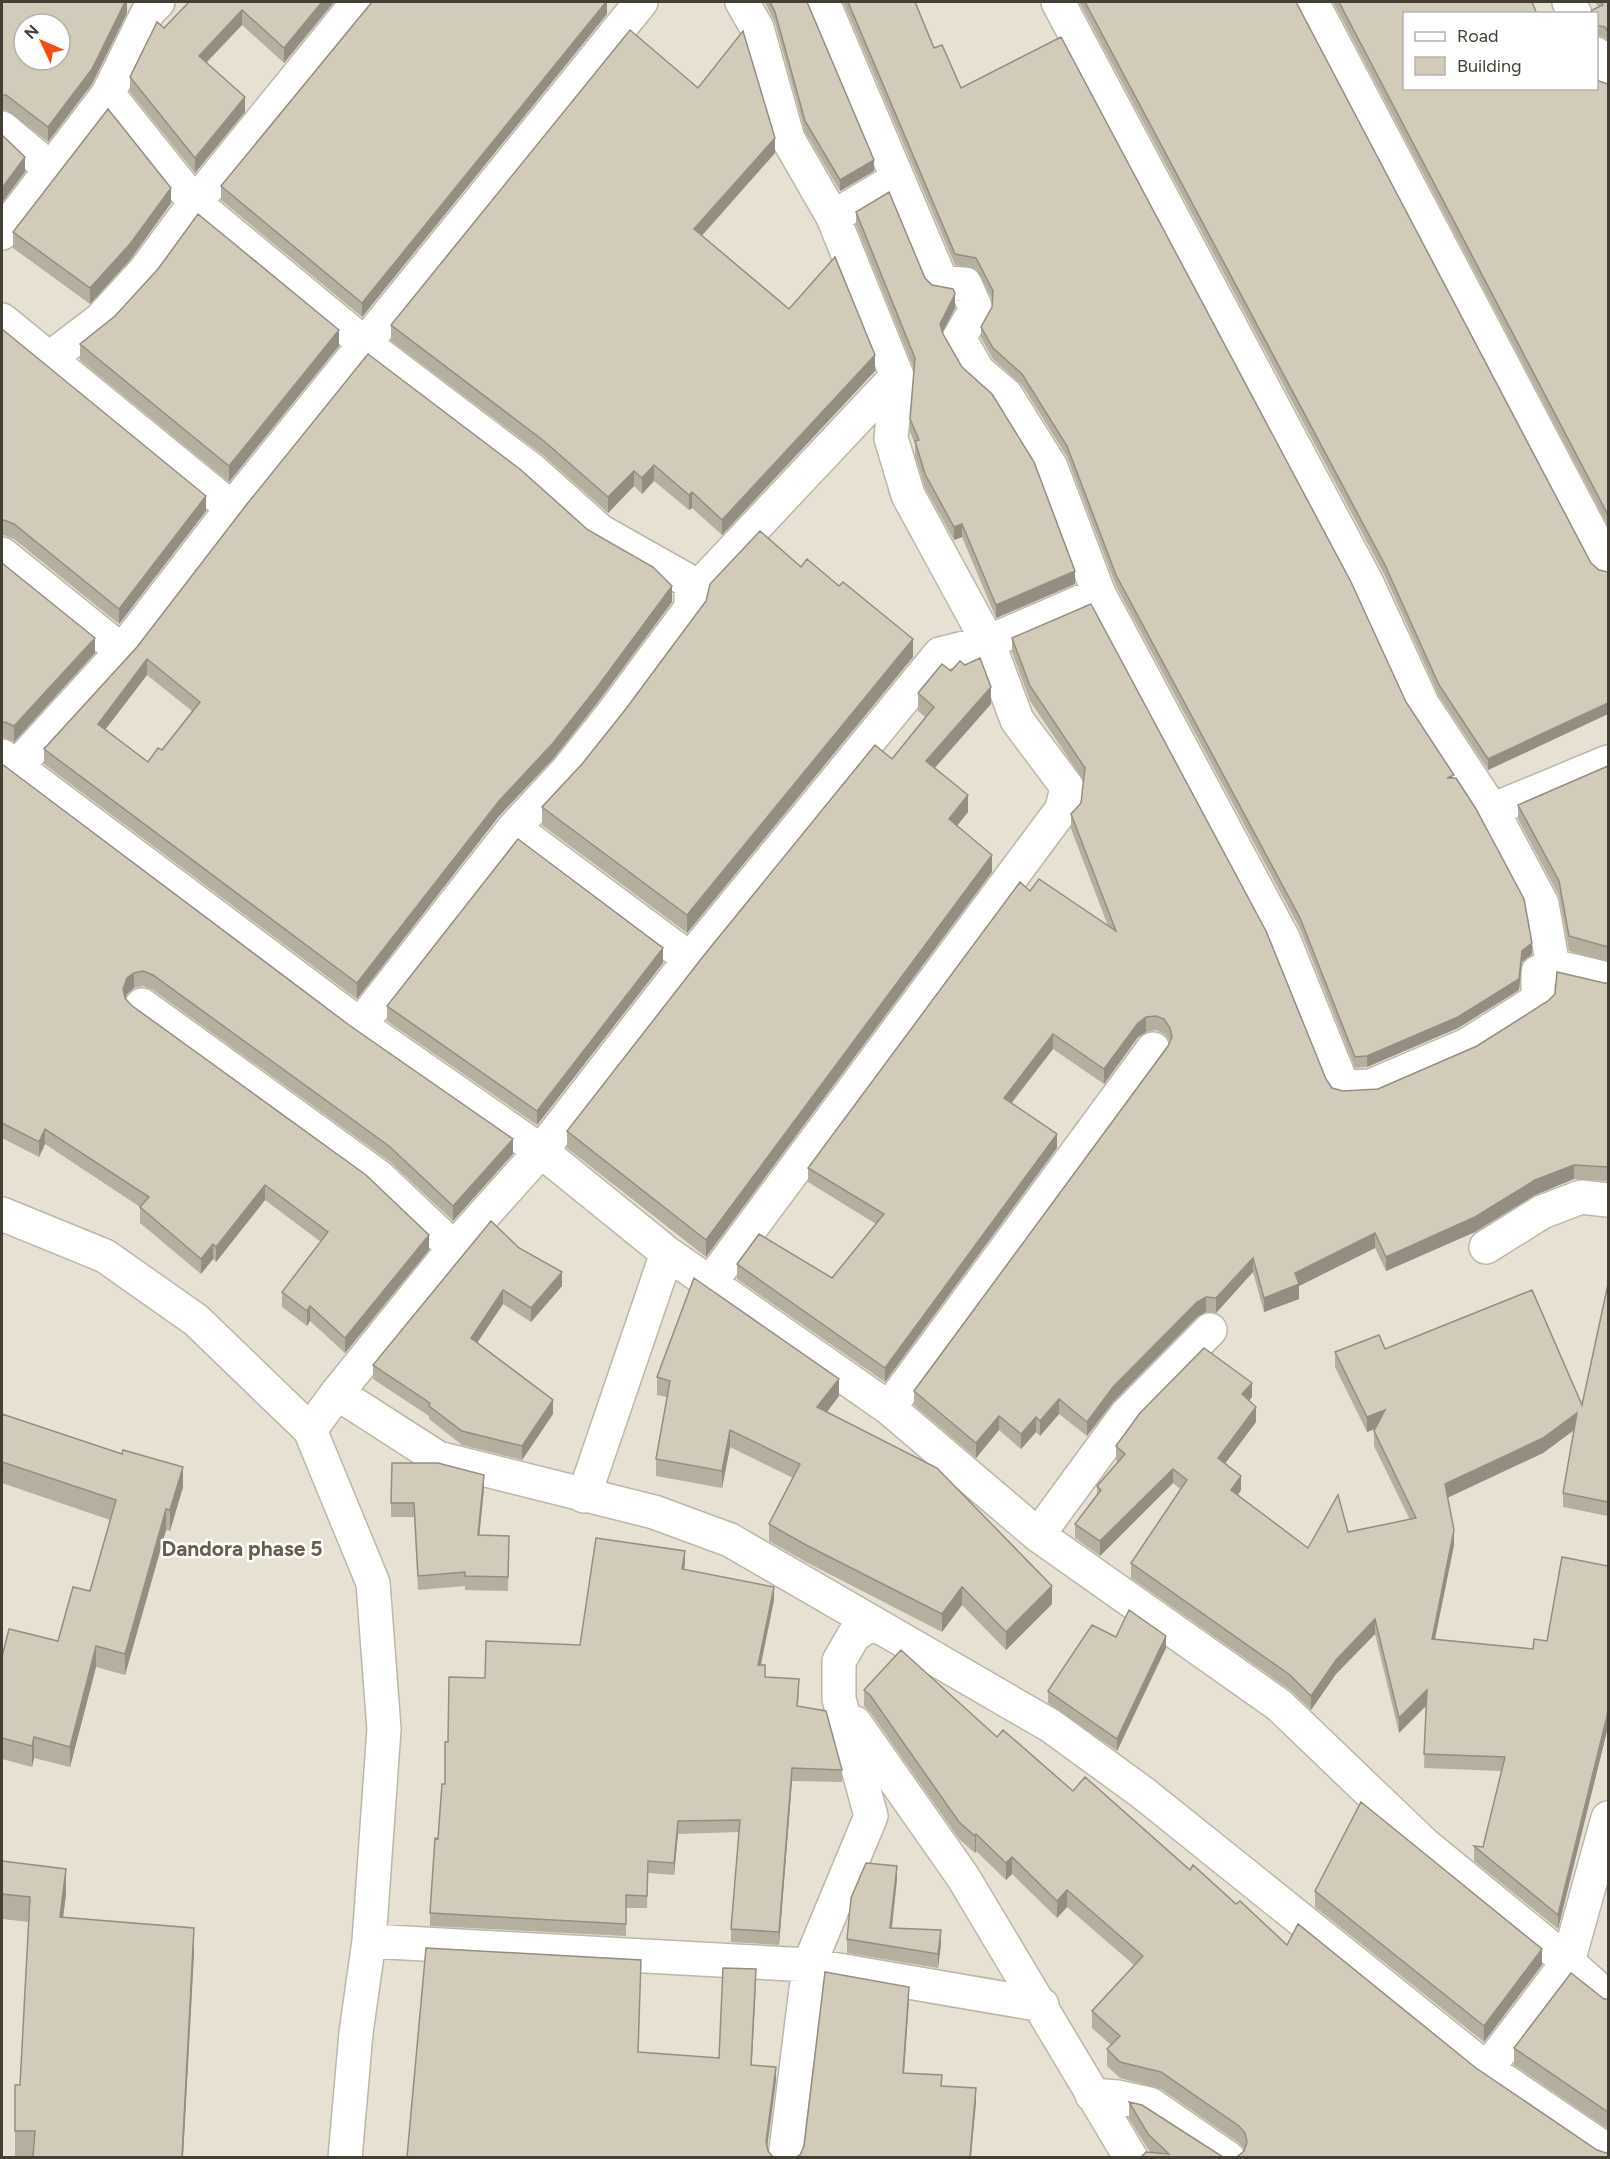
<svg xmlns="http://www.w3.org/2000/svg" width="1610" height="2159" viewBox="0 0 1610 2159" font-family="Figtree,sans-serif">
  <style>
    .residential { fill: #e6e1d2; fill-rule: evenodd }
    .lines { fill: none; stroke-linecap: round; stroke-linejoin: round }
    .minor-casing { stroke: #bdb7a7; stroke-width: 36 }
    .minor { stroke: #fff; stroke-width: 33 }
    .wall { fill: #b5afa0; fill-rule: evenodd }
    .shaded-wall { fill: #948e82 }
    .building { fill: #d3cbba; stroke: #948e82; stroke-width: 1.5; fill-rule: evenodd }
    .labels { text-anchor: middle; stroke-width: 5; stroke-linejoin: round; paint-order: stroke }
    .quarter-label { font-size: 21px; font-weight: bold; fill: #665e4b; stroke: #fff }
  </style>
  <rect width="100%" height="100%" fill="#f2efe4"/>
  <!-- residential -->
  <path class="residential" d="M2,2H1608V2157H2ZM1404,14H1596V88H1404ZM24,24H60V60H24Z"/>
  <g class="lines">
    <defs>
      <path id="minor" d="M823,2L942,283L965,284L976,309L959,338L978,371L1006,395L1051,467L1099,594L1283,938L1343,1087L1371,1086L1467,1045L1538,1000V972L1553,966L1608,979
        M1058,2L1368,585L1423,705L1492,810L1542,904L1553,966
        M1312,2L1608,565
        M1569,2L1575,14
        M1596,54L1608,76
        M108,94L195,203L365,344L533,471L600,531L699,587
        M2,128L52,170
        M833,217L897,179
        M2,233L108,94L148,12L158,2
        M2,320L232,508
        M50,358L101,319L144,272L195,203L358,2
        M2,554L122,651
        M2,756L360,1025L541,1151L667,1253L889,1408L1038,1535L1279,1705L1424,1844L1568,1962L1608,1998
        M17,766L122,651L232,508L641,2
        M1492,810L1608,762
        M514,828L690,959
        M142,1005L378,1176L454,1248
        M360,1025L514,828L567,771L610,717L691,608V595L897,376
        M2,1214L105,1256L196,1320L310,1430L373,1583L384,1729L369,1941L356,2033L345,2158
        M1486,1247L1542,1212L1581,1197L1608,1200
        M710,1283L1062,809L1067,787L1017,720L988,642L908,495L891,438L897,376L833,217L788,139L757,28L742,2
        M337,1393L438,1458L654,1512L730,1540L1051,1726L1143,1793L1487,2069L1608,2151
        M889,1408L1153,1049
        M310,1430L337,1393L454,1248L541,1151L690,959L940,654L988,642L1099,594
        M584,1496L667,1253
        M1038,1535L1126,1415L1210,1330
        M855,1723L963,1877L1131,2158
        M369,1941L809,1965L1042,2005
        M1487,2069L1568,1962L1608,1818
        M1092,2095L1118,2097L1150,2104L1228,2158
        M785,2158L809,1965L871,1816L839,1699V1661L854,1635L873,1623"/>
    </defs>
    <!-- minor casing -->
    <use href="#minor" class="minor-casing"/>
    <!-- minor -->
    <use href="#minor" class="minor"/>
  </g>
  <!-- wall -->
  <path class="wall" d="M2,2H127V13L92,84L48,142L6,110H2Z
    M189,2H334L284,63L242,25L207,62L245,112L195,173L130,92V77L164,28Z
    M372,2H609L607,3V14L362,317L221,200V186Z
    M765,2H807L874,171L840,191L805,132L775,23Z
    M843,2H915L934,48L961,88L1406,702L1454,778L1532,954L1522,962L1519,990L1458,1028L1367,1067L1355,1068L1300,929L1116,586L1067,457L1022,385L993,359L981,338V327L992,307L993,301L976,269L955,265Z
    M1079,2H1296L1591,563L1599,570L1608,572V714L1488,770L1439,696L1385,576Z
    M1333,2H1532L1404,14L1599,81L1608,84V526Z
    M1595,2H1608V43L1605,38L1596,35V14L1598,7Z
    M775,153L702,236L789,309L875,371L722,535L692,508L689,510L654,481L642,494L634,486L608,513L544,456L391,341V325Z
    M171,203L130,260L90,304L13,248V232Z
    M856,212L925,278L955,308L942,333L1075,584L996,618L962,537L954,540L925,488L915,455V444L910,432V419L914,369L856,225Z
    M2,329L206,511L119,624L14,539L4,535L2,536Z
    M80,344L339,346L229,482L80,360Z
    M588,530L672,602L595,706L553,759L499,816L357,999L44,764V749L137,647ZM147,675L192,711L162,750L148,762L105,730Z
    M2,563L95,653L14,742L5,738H2Z
    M801,567L913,657L687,933L542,825V807Z
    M1012,638L1332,1088L1343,1091L1378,1089L1477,1046L1604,983H1608V1181L1574,1179L1535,1195L1475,1232L1386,1271L1375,1248L1299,1286V1299L1264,1312L1253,1272L1216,1313L1206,1312L1197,1317L1113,1402L1087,1436L1059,1414L1040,1436L1036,1432L1021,1449L999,1430L976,1458L914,1405V1391L1168,1046L1170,1041L1164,1034L1156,1030L1146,1032L1138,1037L1104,1084L1053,1049L1012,1103L1057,1148L885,1382L737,1279V1264L832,1278L876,1224L808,1182V1168L1030,891L1108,926L1071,829V814L1081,803L1084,781L1030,701L1012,652Z
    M918,693L991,704L934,768L968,812L957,825L992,872L706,1257L567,1148V1131L892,759L925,717L918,711Z
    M2,764L513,1154L453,1221L389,1161L153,990L143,986L134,988L127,994L125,998L131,1005L429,1250L345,1353L310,1321L307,1326L282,1307V1292L321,1242L265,1200L216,1262L213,1259L201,1274L140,1223V1207L45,1144L39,1157L2,1138Z
    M1608,766V962L1569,951L1559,896L1518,819V805Z
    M663,963L537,1125L387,1021V1006Z
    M519,1248L562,1286L531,1322L503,1304L477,1343L553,1414L522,1460L462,1445L429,1419V1416L373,1379V1365Z
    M1608,1284V1516L1563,1507V1493L1574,1430L1543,1453L1447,1497L1454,1545L1435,1639L1607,1731L1558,1929L1474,1861V1846L1483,1847L1502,1771L1424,1768L1426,1705L1399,1733L1375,1634L1336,1674L1311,1710L1290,1690L1131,1578V1563L1180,1489L1173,1483L1100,1556L1075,1538V1524L1097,1494V1486L1118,1462L1116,1460V1446L1252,1397L1249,1401L1256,1422L1225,1463L1241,1490L1237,1496L1308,1548L1348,1532L1410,1520L1374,1446V1431L1375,1429L1367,1432L1335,1367V1352L1385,1349L1582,1405Z
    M657,1377L839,1396L827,1412L1052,1604L1006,1650L962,1605L942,1632L806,1562L769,1541V1524L793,1478L730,1447L722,1488L656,1476V1459L667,1397L657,1395Z
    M2,1414L183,1487L170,1531L166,1530L125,1675L96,1667L70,1767L34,1758L32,1767L2,1759V1657L58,1641L90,1591L110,1520L2,1483Z
    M484,1489L479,1535L509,1536L508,1591L465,1590V1586L418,1590L414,1517H391V1503Z
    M685,1563L684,1569L774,1600L761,1665L765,1677L799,1691L798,1706L842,1770V1782L792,1781L779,1945L731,1942V1929L739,1832L678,1834L674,1875L648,1873L647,1908H626V1936L430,1926V1913L445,1784L448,1742L580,1645Z
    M1116,1637L1166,1648L1117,1751L1048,1703V1691Z
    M864,1690L997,1737L1073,1791L1190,1870L1236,1904L1287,1945L1476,2068L1244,2151V2149L1239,2143L1161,2089L1120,2078L1107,2066V2049L1111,2045L1092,2028V2011L1134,1965L1067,1907L1057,1918L1012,1874L1006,1880L976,1851L975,1853L959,1839L870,1712L864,1706Z
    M2,1861L66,1894L63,1917L194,1953L183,2157H33V2156H15V2085H20L29,1922L2,1919Z
    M897,1879L892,1928L941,1944L938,1968L847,1953V1939Z
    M1315,1891L1542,1965L1484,2042L1315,1907Z
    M1604,1999H1608V2129L1514,2065V2048Z
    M1129,2102L1223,2157H1142V2156L1150,2152L1129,2119Z"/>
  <!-- shaded-wall -->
  <path class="shaded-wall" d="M125,2H127V13L92,84L48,142V127Z
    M322,2H334L284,63V48Z
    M602,2H609L607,3V14L362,317V303Z
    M242,10V25L199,70V56Z
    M245,97V112L195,173V158Z
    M775,138V153L694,244V229Z
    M25,157V172L2,203V188Z
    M874,160V171L840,191V180Z
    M171,188V203L130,260L90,304V288Z
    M955,294V308L940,337V324Z
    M339,330V346L229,482V466Z
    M875,355V371L722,535V520Z
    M654,465V481L642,494V478Z
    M634,471V486L608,513V497Z
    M692,492V508L689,510V495Z
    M206,496V511L119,624V609Z
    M962,524V537L954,540V527Z
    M1075,571V584L996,618V605Z
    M672,586V602L595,706L553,759L499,816L357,999V983L499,801Z
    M95,638V653L14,742V726Z
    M913,639V657L687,933V915Z
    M147,659V675L98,739V724Z
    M991,687V704L926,778V761Z
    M1608,703V714L1488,770V759Z
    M968,795V812L949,836V819Z
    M992,855V872L706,1257V1240Z
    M1532,943V954L1522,962L1519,990L1458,1028L1367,1067V1056L1522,951Z
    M663,948V963L537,1125V1111Z
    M134,973V988L127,994L123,1004V989L127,978Z
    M1146,1017V1032L1138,1037L1104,1084V1069L1138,1023Z
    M1053,1034V1049L1004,1112V1098Z
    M45,1129V1144L39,1157V1142Z
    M1057,1134V1148L885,1382V1368Z
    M513,1139V1154L453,1221V1206Z
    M1574,1165V1179L1535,1195L1475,1232L1386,1271V1257L1535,1180Z
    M265,1185V1200L216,1262V1247Z
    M1375,1233V1248L1299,1286V1299L1264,1312V1298L1295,1273Z
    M429,1235V1250L345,1353V1338Z
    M213,1244V1259L201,1274V1259Z
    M1253,1258V1272L1216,1313V1298Z
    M562,1272V1286L531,1322V1308Z
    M503,1290V1304L471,1352V1338Z
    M1206,1297V1312L1197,1317L1113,1402L1087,1436V1422L1113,1387L1197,1302Z
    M310,1306V1321L307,1326V1311Z
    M839,1379V1396L817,1425V1407Z
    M1252,1383V1397L1242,1409V1394Z
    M1059,1399V1414L1040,1436V1421Z
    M553,1400V1414L522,1460V1446Z
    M1256,1407V1422L1218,1473V1458Z
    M1385,1410V1425L1367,1432V1417Z
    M1577,1413V1428L1543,1453L1445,1499V1484Z
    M999,1416V1430L976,1458V1443Z
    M1036,1417V1432L1021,1449V1434Z
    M730,1430V1447L722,1488V1471Z
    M183,1467V1487L170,1531V1510Z
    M1173,1469V1483L1100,1556V1541Z
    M484,1475V1489L478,1549V1535Z
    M1241,1476V1490L1231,1505V1490Z
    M166,1509V1530L125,1675V1654Z
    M1454,1530V1545L1432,1653V1639Z
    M685,1551V1563L682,1581V1569Z
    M1052,1586V1604L1006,1650V1632Z
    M774,1587V1600L758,1677V1665Z
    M962,1587V1605L942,1632V1614Z
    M1375,1619V1634L1336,1674L1311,1710V1696L1336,1660Z
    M1166,1636V1648L1117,1751V1739Z
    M96,1646V1667L70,1767V1747Z
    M1427,1690V1705L1399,1733V1718Z
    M1608,1707V1721L1607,1731L1558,1929V1915Z
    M34,1737V1758L32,1767V1746Z
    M792,1768V1781L779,1945V1932Z
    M678,1821V1834L674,1875V1863Z
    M976,1834V1851L975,1853V1836Z
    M1012,1857V1874L1006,1880V1863Z
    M897,1866V1879L890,1942V1928Z
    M66,1869V1894L60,1942V1917Z
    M1067,1890V1907L1057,1918V1901Z
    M194,1928V1953L183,2157H182Z
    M941,1930V1944L938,1968V1954Z
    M1542,1949V1965L1484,2042V2026Z
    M756,1969V1983L751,2079V2065Z
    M909,1987V2001L903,2088V2073Z
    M776,2067V2081L766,2156V2142Z
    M976,2088V2103L971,2157H970Z"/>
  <!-- building -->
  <path class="building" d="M2,2H125L92,69L48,127L6,95H2ZM24,24H60V60H24Z
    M189,2H322L284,48L242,10L199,56L245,97L195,158L130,77L157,22L164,28Z
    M372,2H606L362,303L221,186Z
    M770,2H807L874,160L840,180L805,121L775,12Z
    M848,2H915L934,48L942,45L961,88L1061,37L1351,582L1406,702L1454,775L1447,778H1456L1476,809L1524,899L1532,943L1522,951L1519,979L1458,1017L1367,1056L1355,1057L1300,918L1116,575L1067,446L1022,374L993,348L981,327L992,307L993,291L976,258L955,254Z
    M1085,2H1296L1591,563L1599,570L1608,572V703L1488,759L1439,685L1385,565Z
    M1339,2H1532L1537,14H1404V88H1596V78L1599,81L1608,84V515Z
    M1601,2H1608V32L1605,27L1596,25V14H1589L1592,10L1603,5Z
    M630,30L698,88L743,31L775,138L694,229L789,309L835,257L875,355L722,520L692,492L689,495L654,465L642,478L634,471L608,497L544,441L391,325Z
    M108,109L171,188L130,244L90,288L13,232Z
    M2,135L25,157L2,188Z
    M889,192L925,278L932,285L953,289L955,294L940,324L943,334L962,367L992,394L1034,462L1075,571L996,605L962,524L954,527L925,474L915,441L919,440L910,419L915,358L856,212Z
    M198,214L339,330L229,466L80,344L115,316L158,269Z
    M2,329L206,496L119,609L14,524L4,520L2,521Z
    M368,354L521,470L588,530L653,567L672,586L595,690L553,743L499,801L357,983L44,749L137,647L247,504ZM147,659L200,702L162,750L158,748L148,762L98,724Z
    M760,531L801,567L807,559L839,586L843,582L913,639L687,915L542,807L582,764L625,710L706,601L710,584Z
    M2,563L95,638L14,726L5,722L2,723Z
    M1091,604L1266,931L1326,1079L1332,1088L1343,1091L1378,1089L1477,1046L1548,1001L1555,994L1557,972L1604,983H1608V1167L1574,1165L1535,1180L1475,1217L1386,1257L1375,1233L1295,1273L1299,1284L1264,1298L1253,1258L1216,1298L1206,1297L1197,1302L1113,1387L1087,1422L1059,1399L1040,1421L1036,1417L1021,1434L999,1416L976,1443L914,1391L1168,1046L1172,1037L1170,1028L1164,1019L1156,1016L1146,1017L1138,1023L1104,1069L1053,1034L1004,1098L1057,1134L885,1368L737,1264L759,1234L832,1278L884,1214L808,1168L1020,882L1030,891L1039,879L1116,931L1071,814L1081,803L1085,768L1030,686L1012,638Z
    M980,658L991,687L926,761L968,795L949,819L992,855L706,1240L567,1131L705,954L875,745L892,759L934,707L918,693L942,664L951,671L960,661L965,665Z
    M2,764L349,1025L513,1139L453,1206L389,1146L153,975L143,971L134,973L127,978L123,989L125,998L131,1005L366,1175L429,1235L345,1338L310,1306L307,1311L282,1292L328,1232L265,1185L216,1247L213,1244L201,1259L140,1207L149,1197L45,1129L39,1142L2,1123Z
    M1608,766V947L1569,936L1559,881L1518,805Z
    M518,839L663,948L537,1111L387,1006Z
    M491,1221L519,1248L562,1272L531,1308L503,1290L471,1338L553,1400L522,1446L462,1431L429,1406L430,1403L373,1365Z
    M694,1278L839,1379L817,1407L937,1468L1052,1586L1006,1632L962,1587L942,1614L806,1545L769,1524L800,1464L730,1430L722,1471L656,1459L670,1381L657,1377Z
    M1608,1284V1502L1563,1493L1577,1413L1543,1438L1445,1484L1454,1530L1432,1639L1533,1649L1534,1639L1547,1641L1562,1557L1608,1566V1707L1607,1716L1558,1915L1474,1846L1483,1847L1505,1757L1424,1754L1427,1690L1399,1718L1375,1619L1336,1660L1311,1696L1290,1675L1131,1563L1187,1480L1173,1469L1100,1541L1075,1524L1101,1490L1097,1486L1125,1454L1116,1446L1140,1413L1204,1348L1252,1383L1242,1394L1256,1407L1218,1458L1241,1476L1231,1490L1308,1548L1338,1495L1348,1532L1416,1518L1374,1431L1385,1410L1367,1417L1335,1352L1379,1335L1385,1349L1532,1290L1582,1405Z
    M2,1414L122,1454L123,1450L183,1467L170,1510L166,1509L125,1654L96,1646L70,1747L34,1737L32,1746L2,1738V1657L9,1629L58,1641L73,1587L90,1591L116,1500L2,1462Z
    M392,1463H438L484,1475L478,1535L509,1536L508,1577L465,1576V1572L418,1576L414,1503H391Z
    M596,1538L685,1551L682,1569L774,1587L758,1665H765V1677L799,1679L797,1706L826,1711L842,1770L792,1768L779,1932L731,1929L740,1820L678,1821L674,1863L648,1861L647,1896L626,1895V1924L430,1913L435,1838L438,1839L442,1784H445V1742H448L449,1677L485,1678L486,1641L580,1645Z
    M1129,1610L1166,1636L1117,1739L1048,1691L1092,1625L1116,1637Z
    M901,1650L997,1737L1003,1730L1073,1791L1085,1777L1190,1870L1193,1865L1236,1904L1240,1901L1287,1945L1298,1924L1476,2068L1597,2150L1606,2153L1608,2152V2157H1237L1244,2151L1247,2142L1245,2133L1239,2126L1161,2072L1120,2062L1107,2049L1120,2036L1092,2011L1143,1956L1067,1890L1057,1901L1012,1857L1006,1863L976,1834L975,1836L959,1822L870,1695L864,1690Z
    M1361,1802L1542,1949L1484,2026L1315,1891Z
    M2,1861L66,1869L60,1917L194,1928L182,2157H33L35,2131H15V2085H20L30,1897L2,1894Z
    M866,1863L897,1866L890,1928L941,1930L938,1954L847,1939L851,1898Z
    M426,1948L641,1960L638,2052L719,2058L723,1968L756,1969L751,2065L776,2067L766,2142L768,2151L773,2157H407Z
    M825,1972L909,1987L903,2073L942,2075L941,2086L976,2088L970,2157H796L800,2155L804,2146Z
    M1571,1973L1604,1999H1608V2112L1514,2048Z
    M1129,2102L1142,2105L1223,2157H1143L1142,2156L1146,2152L1169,2154L1148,2134Z"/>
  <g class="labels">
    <!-- quarter labels -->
    <g class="quarter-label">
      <text x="242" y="1556">Dandora phase 5</text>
    </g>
  </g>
  <!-- border -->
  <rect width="1610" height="2159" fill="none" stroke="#443f34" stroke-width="6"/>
  <!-- legend -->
  <rect x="1403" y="12" width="195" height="78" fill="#ffffff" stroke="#b4b2ae" stroke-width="1.5"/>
  <rect x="1415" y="32" width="30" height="9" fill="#ffffff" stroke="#b4b2ae" stroke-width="1.5"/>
  <text x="1457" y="42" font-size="18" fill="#443f34">Road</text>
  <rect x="1415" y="57" width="30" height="18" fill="#d3cbba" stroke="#b4b2ae" stroke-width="1.5"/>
  <text x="1457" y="72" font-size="18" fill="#443f34">Building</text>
  <!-- north arrow -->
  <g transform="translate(42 42) rotate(314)"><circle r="28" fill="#ffffff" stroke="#b4b2ae" stroke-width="1.5"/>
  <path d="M0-4.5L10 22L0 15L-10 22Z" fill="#f64b17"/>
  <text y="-9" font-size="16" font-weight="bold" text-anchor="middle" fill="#443f34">N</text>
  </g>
</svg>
